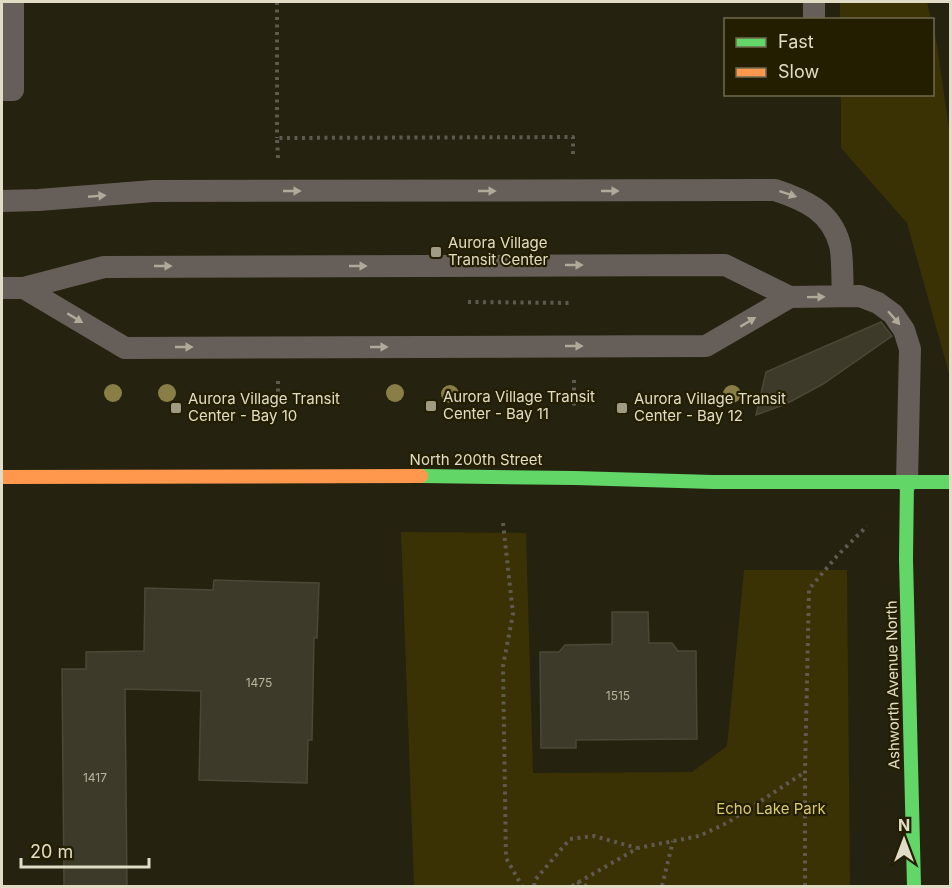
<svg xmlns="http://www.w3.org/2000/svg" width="952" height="888" viewBox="0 0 952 888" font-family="Inter,sans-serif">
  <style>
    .green { fill: #3a3205 }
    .building { fill: #3d3a29; stroke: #4b4837; stroke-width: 1.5 }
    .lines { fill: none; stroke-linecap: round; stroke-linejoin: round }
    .path { stroke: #5f5950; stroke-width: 4; stroke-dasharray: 3 4.5; stroke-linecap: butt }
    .lane { stroke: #665e58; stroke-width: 22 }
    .fast { stroke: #63d668; stroke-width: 14 }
    .slow { stroke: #ff974d; stroke-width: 14 }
    .tree { fill: #897e45 }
    .oneway { fill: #afaa99 }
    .poi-dot { fill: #9f9b85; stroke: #241e00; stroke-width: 2 }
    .labels { text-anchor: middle; stroke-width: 4.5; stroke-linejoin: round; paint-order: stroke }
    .number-label { font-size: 12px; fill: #b7b49e }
    .poi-label { font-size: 15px; fill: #e0dcc5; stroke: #241e00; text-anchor: start }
    .street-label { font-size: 15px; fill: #e0dcc5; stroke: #241e00 }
    .park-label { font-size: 15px; fill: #daca71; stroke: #241e00 }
  </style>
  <rect width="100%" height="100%" fill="#25220f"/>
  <!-- green -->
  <path class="green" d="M840,2H927L931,19H840Z
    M933,26L937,45L950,135V377L907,223L841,148V95L932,94Z
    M401,532L526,533L533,773L692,772L727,746L744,570H847L850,886H414Z"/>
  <!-- building -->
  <path class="building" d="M881,322L892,336L823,384L786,404L756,415L766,372Z
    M214,580L319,583L317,638H314L312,740H308L307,783L199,780L201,691L125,689L127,886H64L62,669H86V652L144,651L145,588L213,590Z
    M612,612H648L649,643H672L678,651H696L697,739L576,740V748H541L540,652H559L565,645L612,644Z"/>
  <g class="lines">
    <!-- path -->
    <path class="path" d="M277,2V138
      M278,158L277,138L573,137V156
      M468,302L573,303
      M574,380V409
      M278,381V411
      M503,523L513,614L503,666L506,858L522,886
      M577,882L587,886
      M534,886L535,880L570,839L594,836L637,848
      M572,886L638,848L699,836L727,823L805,772
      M662,886L673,841
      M805,886V772L809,589L837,556L867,526"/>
    <!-- lane -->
    <path class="lane" d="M814,2V20
      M2,90H13V2
      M2,201L39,200L153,191L775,190C805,200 831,211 840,245C843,257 842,283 843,296
      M2,288H24L104,267L725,265L790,297L860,296L878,303L893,314L904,330L910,349L907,482
      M24,288L125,348L706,346L790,297"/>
    <!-- fast -->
    <path class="fast" d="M421,476L575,478L713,482H950
      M907,482L906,559L914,886"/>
    <!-- slow -->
    <path class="slow" d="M2,477L421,476"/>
  </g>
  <!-- trees -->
  <g class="tree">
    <circle cx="113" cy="393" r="9"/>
    <circle cx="167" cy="393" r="9"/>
    <circle cx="395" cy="393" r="9"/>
    <circle cx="450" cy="394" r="9"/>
    <circle cx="732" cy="394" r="9"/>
  </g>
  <!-- one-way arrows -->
  <defs><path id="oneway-solid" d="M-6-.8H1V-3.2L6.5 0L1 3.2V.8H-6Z" transform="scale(1.5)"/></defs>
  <g class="oneway">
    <use href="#oneway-solid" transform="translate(292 191)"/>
    <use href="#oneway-solid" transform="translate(487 191)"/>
    <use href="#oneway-solid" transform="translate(610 191)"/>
    <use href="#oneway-solid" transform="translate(788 194) rotate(18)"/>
    <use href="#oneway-solid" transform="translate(97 196) rotate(-5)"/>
    <use href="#oneway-solid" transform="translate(574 265)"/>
    <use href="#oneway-solid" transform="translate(163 266)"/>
    <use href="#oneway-solid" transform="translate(358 266)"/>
    <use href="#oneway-solid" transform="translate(816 297) rotate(-1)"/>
    <use href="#oneway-solid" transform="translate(75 318) rotate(31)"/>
    <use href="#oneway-solid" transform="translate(894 318) rotate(49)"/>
    <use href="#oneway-solid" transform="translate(748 322) rotate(-31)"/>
    <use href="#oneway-solid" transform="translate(574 346)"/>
    <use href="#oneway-solid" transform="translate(184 347)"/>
    <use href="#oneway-solid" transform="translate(379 347)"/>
  </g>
  <!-- markers -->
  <g class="poi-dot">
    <rect x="430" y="246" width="12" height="12" rx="3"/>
    <rect x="425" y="400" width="12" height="12" rx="3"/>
    <rect x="170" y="402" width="12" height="12" rx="3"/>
    <rect x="616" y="402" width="12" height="12" rx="3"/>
  </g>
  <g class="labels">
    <!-- number labels -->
    <g class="number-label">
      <text x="259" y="687">1475</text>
      <text x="618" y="700">1515</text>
      <text x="95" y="782">1417</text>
    </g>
    <!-- poi labels -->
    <g class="poi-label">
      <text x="448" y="248">Aurora Village<tspan x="448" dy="17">Transit Center</tspan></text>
      <text x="443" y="402">Aurora Village Transit<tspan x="443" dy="17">Center - Bay 11</tspan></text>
      <text x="188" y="404">Aurora Village Transit<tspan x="188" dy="17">Center - Bay 10</tspan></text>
      <text x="634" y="404">Aurora Village Transit<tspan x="634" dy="17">Center - Bay 12</tspan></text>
    </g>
    <!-- street labels -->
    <g class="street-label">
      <text x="476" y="465">North 200th Street</text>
      <text transform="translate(893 685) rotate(-91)" y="5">Ashworth Avenue North</text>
    </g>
    <!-- park labels -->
    <g class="park-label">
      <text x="771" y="814">Echo Lake Park</text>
    </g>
  </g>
  <!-- border -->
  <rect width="952" height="888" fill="none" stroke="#e0dcc5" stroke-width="6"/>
  <!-- legend -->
  <rect x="724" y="18" width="210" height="78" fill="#241e00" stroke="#6f6a4f" stroke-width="1.5"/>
  <rect x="736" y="38" width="30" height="9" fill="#63d668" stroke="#6f6a4f" stroke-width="1.5"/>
  <text x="778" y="48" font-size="18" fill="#e0dcc5">Fast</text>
  <rect x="736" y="68" width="30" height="9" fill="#ff974d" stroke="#6f6a4f" stroke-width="1.5"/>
  <text x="778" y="78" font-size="18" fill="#e0dcc5">Slow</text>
  <!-- north arrow -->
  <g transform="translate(904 840)" stroke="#241e00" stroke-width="4.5" paint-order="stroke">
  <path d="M0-4.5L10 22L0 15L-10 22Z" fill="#e0dcc5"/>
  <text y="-9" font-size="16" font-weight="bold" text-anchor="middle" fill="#e0dcc5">N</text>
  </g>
  <!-- scale -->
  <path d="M21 858v9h128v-9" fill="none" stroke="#e0dcc5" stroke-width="3"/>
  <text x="30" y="858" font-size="18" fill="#e0dcc5" stroke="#241e00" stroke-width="4.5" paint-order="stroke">20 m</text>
</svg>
